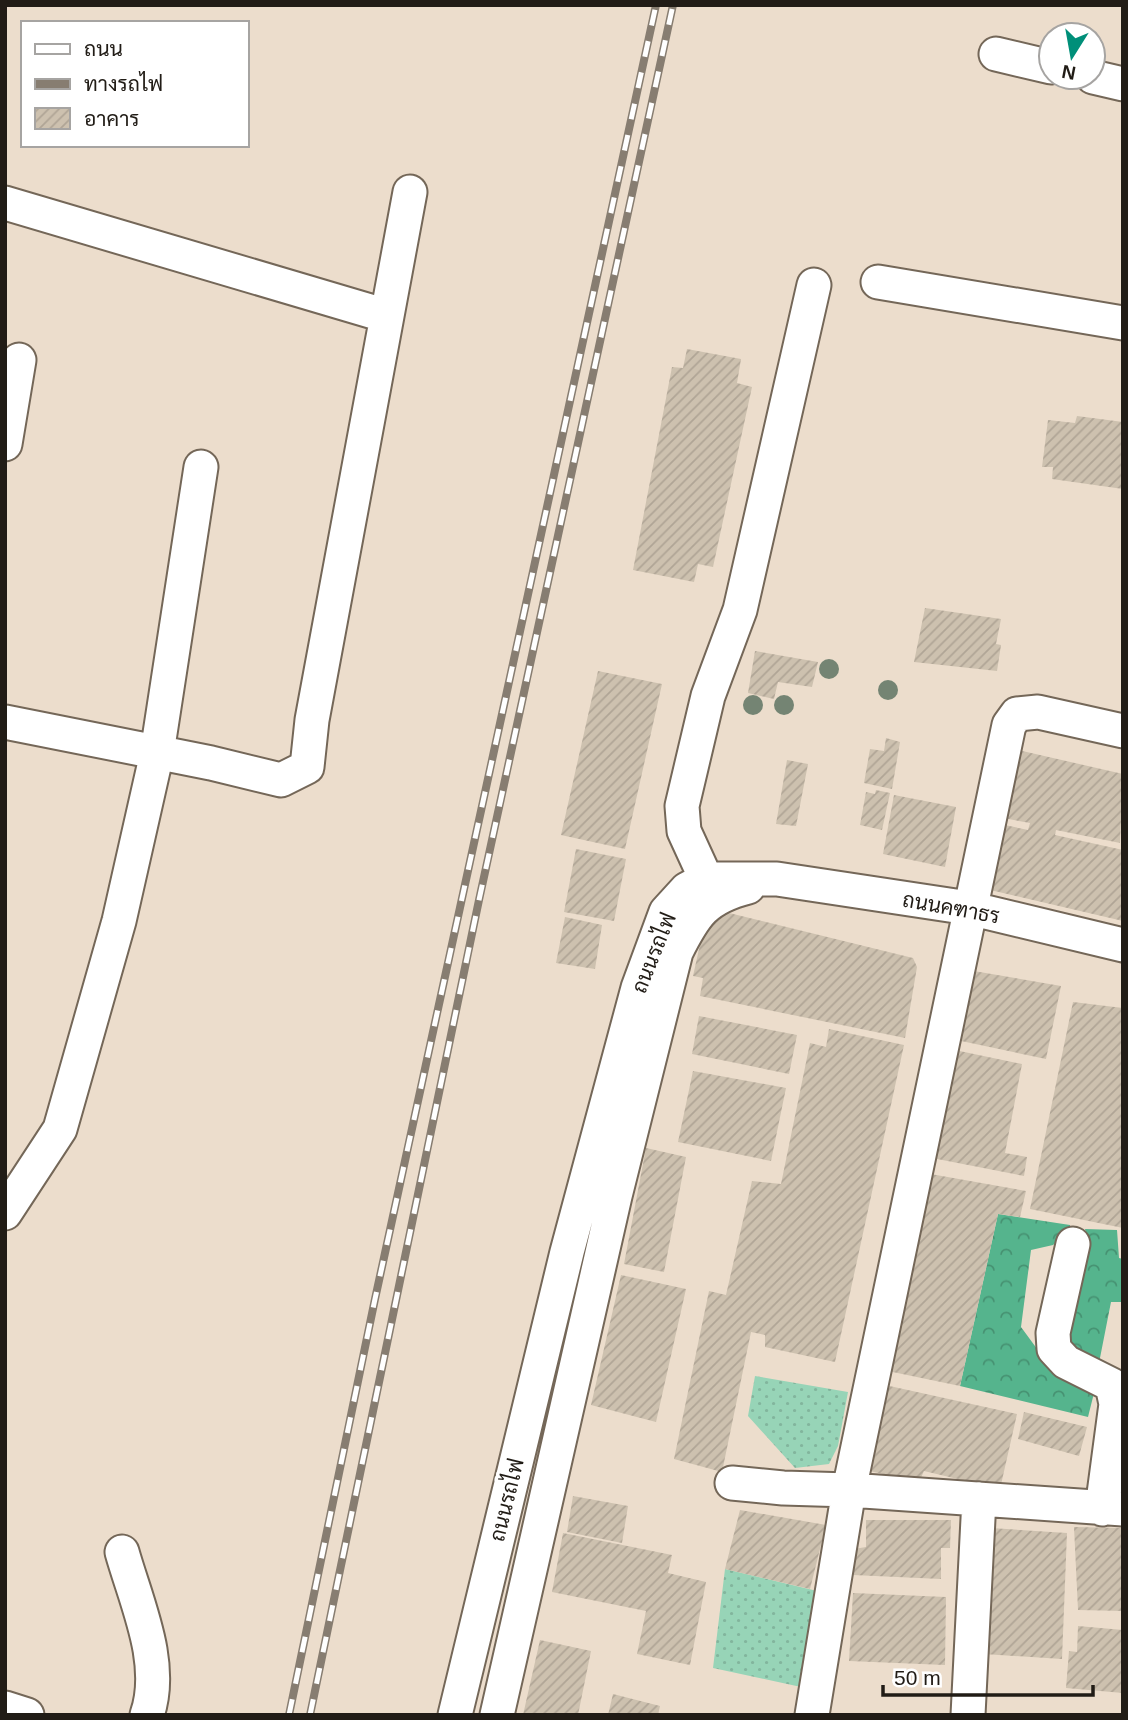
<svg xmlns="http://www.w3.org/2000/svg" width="1128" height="1720" viewBox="0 0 1128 1720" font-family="Helvetica,Sarabun,sans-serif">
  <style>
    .grass { fill: url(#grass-dots) }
    .forest { fill: url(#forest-crowns) }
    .building { fill: url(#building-hatch) }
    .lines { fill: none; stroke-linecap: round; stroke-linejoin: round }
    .minor-casing { stroke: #746758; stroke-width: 37 }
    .minor { stroke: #fff; stroke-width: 33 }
    .rail-casing { stroke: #877d71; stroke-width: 8 }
    .rail { stroke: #fff; stroke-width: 5; stroke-dasharray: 16; stroke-linecap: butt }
    .tree { fill: #748473 }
    .labels { text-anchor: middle; stroke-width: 7; stroke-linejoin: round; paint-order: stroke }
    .street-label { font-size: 21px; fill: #211c16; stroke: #fff }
  </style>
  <defs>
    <pattern id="grass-dots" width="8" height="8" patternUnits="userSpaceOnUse" patternTransform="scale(1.75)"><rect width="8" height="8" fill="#97d4b7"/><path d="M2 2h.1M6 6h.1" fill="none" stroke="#82b59d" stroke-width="1.8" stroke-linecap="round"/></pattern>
    <pattern id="forest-crowns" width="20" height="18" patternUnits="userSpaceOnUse" patternTransform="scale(1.75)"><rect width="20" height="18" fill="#55b48d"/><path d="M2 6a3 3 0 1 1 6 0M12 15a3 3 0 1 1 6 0" fill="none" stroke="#469272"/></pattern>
    <pattern id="building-hatch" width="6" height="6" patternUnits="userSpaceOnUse" patternTransform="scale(1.75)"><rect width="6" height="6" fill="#cdc1af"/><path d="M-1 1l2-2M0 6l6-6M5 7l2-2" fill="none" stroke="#b0a596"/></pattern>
  </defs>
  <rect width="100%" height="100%" fill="#ecddcc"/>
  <!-- grass -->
  <path class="grass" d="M755,1376L848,1392L838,1446L829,1464L795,1468L748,1416Z
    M725,1569L817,1591L801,1687L713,1668Z"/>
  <!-- forest -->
  <path class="forest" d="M998,1214L1070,1225V1230L1053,1245L1031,1250L1021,1327L1043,1357L1094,1393L1088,1417L960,1386Z
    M1085,1229L1117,1230L1119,1258L1123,1259V1302H1111L1099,1363L1085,1366L1068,1342L1089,1247Z"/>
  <!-- building -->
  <path class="building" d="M687,349L741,359L737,383L752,387L713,567L698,564L694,582L633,570L672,367L683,368Z
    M1077,416L1123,422V489L1052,479L1053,467H1042L1048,420L1075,423Z
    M925,608L1001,619L996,644L1001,645L997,671L914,662Z
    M755,651L818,662L812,687L778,682L774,699L748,693Z
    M598,671L662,684L625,849L561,835Z
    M886,738L900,742L892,789L864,783L870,749L884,751Z
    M1018,750L1123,774L1120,843L1056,830L1055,835L1123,850V921L986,889L1000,824L1028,830L1030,823L1003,818Z
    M787,760L808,764L796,826L776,824Z
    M876,790L890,793L882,830L860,825L866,792L875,794Z
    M894,795L956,807L945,867L883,854Z
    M576,849L626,859L614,921L564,912Z
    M725,912L913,958L917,967L905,1038L700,996L703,978L693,976L705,922Z
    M565,917L602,925L595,969L556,963Z
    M962,969L1061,986L1046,1059L947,1038Z
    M1073,1002L1123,1008V1228L1030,1209Z
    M699,1016L797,1035L789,1074L692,1054Z
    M829,1029L904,1045L835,1362L765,1347V1335L751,1332L722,1472L674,1459L709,1291L726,1295L752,1181L781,1184L810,1043L826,1047Z
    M950,1049L1022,1064L1005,1153L1027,1157L1024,1176L927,1157Z
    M693,1071L786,1088L771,1161L678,1142Z
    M646,1148L686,1157L664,1272L624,1264Z
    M925,1173L1026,1191L1020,1217L998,1214L960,1386L883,1370Z
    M621,1275L686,1289L656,1422L591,1405Z
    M885,1385L1017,1414L1000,1489L924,1471L919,1482L865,1470Z
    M1024,1412L1087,1427L1079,1456L1018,1439Z
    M573,1496L628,1506L622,1543L567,1532Z
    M740,1510L826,1525L810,1589L725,1569Z
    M866,1520H951L950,1548H941V1579L853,1575L854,1549L866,1547Z
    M1074,1527L1123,1528V1611L1078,1610Z
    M991,1528L1067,1533L1062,1659L984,1654Z
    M563,1533L672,1555L668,1573L706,1582L690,1665L637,1654L646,1611L552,1592Z
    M853,1593L946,1597L945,1665L849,1661Z
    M1078,1626L1123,1630V1693L1066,1688L1069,1651L1077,1652Z
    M540,1640L591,1651L578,1715H523Z
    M613,1694L660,1706L658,1715H608Z"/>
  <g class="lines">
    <defs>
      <path id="minor" d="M996,54L1051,67
        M1093,77L1123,84
        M5,203L387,316
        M878,282L1123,323
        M5,444L19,360
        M5,722L211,763L281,780L307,767L312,720L410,192
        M1123,731L1038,712L1017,714L1009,725L849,1490L1123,1509
        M706,879L684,831L682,806L708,696L740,610L814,285
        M5,1213L60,1129L119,921L157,753L201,467
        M1073,1244L1053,1333L1054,1349L1066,1362L1112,1385L1116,1404L1102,1509
        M732,1483L783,1488L849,1490L812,1715
        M122,1552C136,1602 165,1663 147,1715
        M5,1708L27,1715
        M455,1715L567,1252L638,988L666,912L687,889L706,879H777L969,908L1123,945
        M497,1715L615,1196L676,952C695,914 705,898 748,887
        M968,1715L979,1499"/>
    </defs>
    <!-- minor casing -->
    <use href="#minor" class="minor-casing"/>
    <!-- minor -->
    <use href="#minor" class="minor"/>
    <defs>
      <path id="rail" d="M289,1715L375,1299L656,5
        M310,1715L479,900L673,5"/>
    </defs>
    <!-- rail casing -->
    <use href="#rail" class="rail-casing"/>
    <!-- rail -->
    <use href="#rail" class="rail"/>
  </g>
  <!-- trees -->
  <g class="tree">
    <circle cx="829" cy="669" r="10"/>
    <circle cx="888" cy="690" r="10"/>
    <circle cx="753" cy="705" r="10"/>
    <circle cx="784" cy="705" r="10"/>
  </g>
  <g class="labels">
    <!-- street labels -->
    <g class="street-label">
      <text transform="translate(951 908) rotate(10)" y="7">ถนนคฑาธร</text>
      <text transform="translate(654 953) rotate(-68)" y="7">ถนนรถไฟ</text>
      <text transform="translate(507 1500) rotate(-76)" y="7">ถนนรถไฟ</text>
    </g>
  </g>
  <!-- border -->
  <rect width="1128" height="1720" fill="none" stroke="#211c16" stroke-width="14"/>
  <!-- legend -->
  <rect x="21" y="21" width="228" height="126" fill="#ffffff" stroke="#a6a4a2" stroke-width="2"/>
  <rect x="35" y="44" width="35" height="10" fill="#ffffff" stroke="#a6a4a2" stroke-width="2"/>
  <text x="84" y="56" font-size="21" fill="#211c16">ถนน</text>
  <rect x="35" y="79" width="35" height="10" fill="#877d71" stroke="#a6a4a2" stroke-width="2"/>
  <text x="84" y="91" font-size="21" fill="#211c16">ทางรถไฟ</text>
  <rect x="35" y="108" width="35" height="21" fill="url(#building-hatch)" stroke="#a6a4a2" stroke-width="2"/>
  <text x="84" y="126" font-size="21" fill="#211c16">อาคาร</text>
  <!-- north arrow -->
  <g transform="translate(1072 56) rotate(191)"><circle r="33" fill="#ffffff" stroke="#a6a4a2" stroke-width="2"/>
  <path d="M0-5L12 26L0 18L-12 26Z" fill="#008f79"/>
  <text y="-10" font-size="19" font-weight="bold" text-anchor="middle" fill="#211c16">N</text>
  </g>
  <!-- scale -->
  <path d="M883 1685v10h210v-10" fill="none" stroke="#211c16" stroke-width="3.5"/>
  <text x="894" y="1685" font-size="21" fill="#211c16" stroke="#ffffff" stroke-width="5" paint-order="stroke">50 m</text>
</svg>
